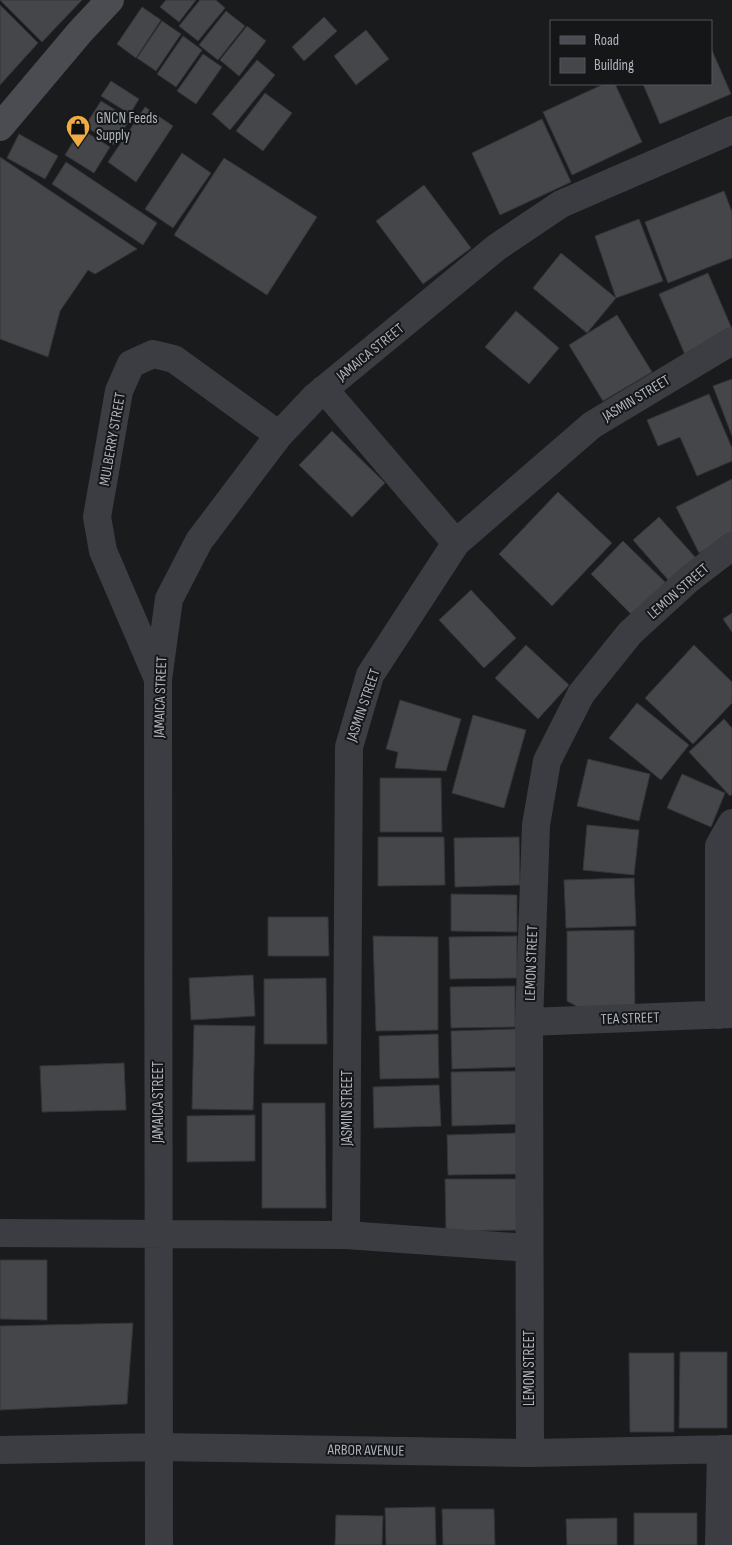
<svg xmlns="http://www.w3.org/2000/svg" width="732" height="1545" viewBox="0 0 732 1545" font-family="'Sofia Sans Condensed',sans-serif">
  <style>
    .building { fill: #45464a; stroke: #353539 }
    .lines { fill: none; stroke-linecap: round; stroke-linejoin: round }
    .street { stroke: #3c3d42; stroke-width: 28 }
    .secondary { stroke: #4a4c52; stroke-width: 28 }
    .labels { text-anchor: middle; stroke-width: 4; stroke-linejoin: round; paint-order: stroke }
    .poi-label { font-size: 15px; fill: #aeb3bc; stroke: #151618; text-anchor: start }
    .street-label { font-size: 15px; fill: #aeb3bc; stroke: #151618 }
  </style>
  <rect width="100%" height="100%" fill="#1a1b1d"/>
  <!-- building -->
  <path class="building" d="M0,0H82L42,42Z
    M166,0H196L179,22L160,7Z
    M200,0H216L225,8L198,41L179,26Z
    M0,5L38,43L0,85Z
    M142,7L161,20L136,58L117,44Z
    M226,11L245,26L218,60L199,45Z
    M324,17L337,31L304,61L292,47Z
    M162,21L181,34L156,71L137,58Z
    M247,26L266,41L239,76L220,60Z
    M366,30L389,59L356,85L334,56Z
    M183,36L202,50L176,87L157,74Z
    M711,48L731,94L660,124L643,84H711Z
    M203,54L222,67L196,104L177,91Z
    M257,60L275,75L230,130L212,114Z
    M111,81L139,99L130,114L101,96Z
    M604,84H615L642,142L572,175L543,112Z
    M265,93L292,113L263,151L236,131Z
    M101,101L130,119L114,145L85,126Z
    M145,107L173,126L136,182L108,162Z
    M542,119L571,182L500,215L472,153Z
    M81,129L110,147L94,173L65,155Z
    M19,134L58,156L45,179L7,158Z
    M182,153L211,173L173,228L145,209Z
    M0,157L137,249L95,274L88,270L60,311L48,357L0,339Z
    M224,158L317,217L267,295L174,235Z
    M66,162L157,223L143,245L52,184Z
    M424,185L471,248L423,284L376,221Z
    M724,191L732,212V258L668,283L645,222Z
    M639,219L663,281L616,298L595,236Z
    M561,253L616,298L587,333L533,288Z
    M708,273L732,329L686,357L659,294Z
    M516,311L559,348L529,384L485,347Z
    M617,315L652,372L603,401L569,345Z
    M732,379V436L713,386Z
    M709,394L732,448V461L697,476L680,437L658,446L647,420Z
    M332,431L385,483L352,517L299,465Z
    M732,479V536L699,553L676,507Z
    M558,492L612,543L552,606L499,554Z
    M659,517L696,558L670,582L633,540Z
    M623,541L668,585L635,618L591,574Z
    M471,590L516,638L484,668L439,620Z
    M732,613V632L723,619Z
    M526,645L569,685L538,719L495,678Z
    M694,645L732,682V703L693,744L645,698Z
    M400,700L461,719L446,771L395,768L398,752L386,749Z
    M637,703L689,745L661,780L609,738Z
    M473,715L526,730L504,808L452,793Z
    M724,719L732,728V794L730,796L689,752Z
    M588,759L650,774L639,821L577,806Z
    M682,774L725,793L711,827L667,808Z
    M380,778H441L442,832H380Z
    M587,825L639,830L634,875L583,870Z
    M378,837H444L445,885L378,886Z
    M519,837L520,885L455,887L454,838Z
    M634,878L636,926L566,928L564,880Z
    M451,894L517,895V932L451,931Z
    M268,917H328L329,956H268Z
    M634,930L635,1017H596L567,1001V931Z
    M373,936L438,937V1030L376,1031Z
    M517,936V978L450,979L449,937Z
    M253,975L255,1016L191,1020L189,978Z
    M326,978L327,1044H264V979Z
    M515,986V1027L451,1028L450,987Z
    M194,1025L255,1026L253,1110L192,1109Z
    M516,1029L517,1067L452,1069L451,1031Z
    M438,1034L439,1078L380,1079L379,1036Z
    M124,1063L126,1110L42,1112L40,1066Z
    M518,1071L519,1124L452,1126L451,1072Z
    M439,1085L441,1126L374,1128L373,1087Z
    M262,1103H325L326,1208H262Z
    M255,1115V1161L187,1162V1116Z
    M517,1133L518,1174L448,1175L447,1135Z
    M445,1179H519L520,1230L446,1231Z
    M0,1260H47V1320L0,1319Z
    M133,1323L127,1404L0,1410V1326Z
    M680,1352H727V1428H679Z
    M629,1353H674V1432H630Z
    M435,1507L436,1545H386L385,1508Z
    M442,1509H494L495,1545H443Z
    M634,1513H697V1545H634Z
    M336,1515L383,1516L382,1545H335Z
    M617,1518V1545H567L566,1519Z"/>
  <g class="lines">
    <!-- street -->
    <path class="street" d="M324,389L456,543
      M158,679L103,551L97,517L119,391L131,364L153,354L174,359L279,435
      M719,1015V846L732,823
      M529,1022L732,1014
      M0,1233L346,1235L528,1248
      M346,1235L349,747L370,675L456,543L592,425L732,341
      M0,1450L159,1447L530,1453L732,1449
      M530,1453L529,1022L536,825L547,761L581,694L630,633L688,580L732,546
      M159,1545L158,679L169,599L199,541L279,435L316,396L497,247L561,204L732,130
      M719,1545L721,1449"/>
    <!-- secondary -->
    <path class="secondary" d="M0,127L80,32L110,0"/>
  </g>
  <!-- icons -->
  <defs>
    <symbol id="shop-pin" viewBox="-11 -11 22 30"><path d="M0 17L-7.5 6A9.5 9.5 0 1 1 7.5 6Z" fill="#eeac42" stroke="#151618"/><path d="M-5-2.5h2.3a2.7 3.5 0 0 1 5.4 0H5L5.5 6h-11ZM-1.5-2.5h3a1.5 2.3 0 0 0-3 0Z" fill="#111"/></symbol>
  </defs>
  <g fill-rule="evenodd">
    <use href="#shop-pin" x="64" y="113" width="28" height="38"/>
  </g>
  <g class="labels">
    <!-- poi labels -->
    <g class="poi-label">
      <text x="96" y="123">GNCN Feeds<tspan x="96" dy="17">Supply</tspan></text>
    </g>
    <!-- street labels -->
    <g class="street-label">
      <text transform="translate(370 352) rotate(-39)" y="5">JAMAICA STREET</text>
      <text transform="translate(636 398) rotate(-31)" y="5">JASMIN STREET</text>
      <text transform="translate(112 439) rotate(-80)" y="5">MULBERRY STREET</text>
      <text transform="translate(678 591) rotate(-41)" y="5">LEMON STREET</text>
      <text transform="translate(160 697) rotate(-88)" y="5">JAMAICA STREET</text>
      <text transform="translate(363 705) rotate(-71)" y="5">JASMIN STREET</text>
      <text transform="translate(531 963) rotate(-88)" y="5">LEMON STREET</text>
      <text transform="translate(630 1018) rotate(-2)" y="5">TEA STREET</text>
      <text transform="translate(158 1102) rotate(-90)" y="5">JAMAICA STREET</text>
      <text transform="translate(347 1108) rotate(-90)" y="5">JASMIN STREET</text>
      <text transform="translate(529 1368) rotate(-90)" y="5">LEMON STREET</text>
      <text transform="translate(366 1450) rotate(1)" y="5">ARBOR AVENUE</text>
    </g>
  </g>
  <!-- legend -->
  <rect x="550" y="20" width="162" height="65" fill="#151618" stroke="#52555a"/>
  <rect x="560" y="36" width="25" height="8" fill="#4a4c52" stroke="#52555a"/>
  <text x="594" y="45" font-size="15" fill="#aeb3bc">Road</text>
  <rect x="560" y="58" width="25" height="15" fill="#45464a" stroke="#52555a"/>
  <text x="594" y="70" font-size="15" fill="#aeb3bc">Building</text>
</svg>
